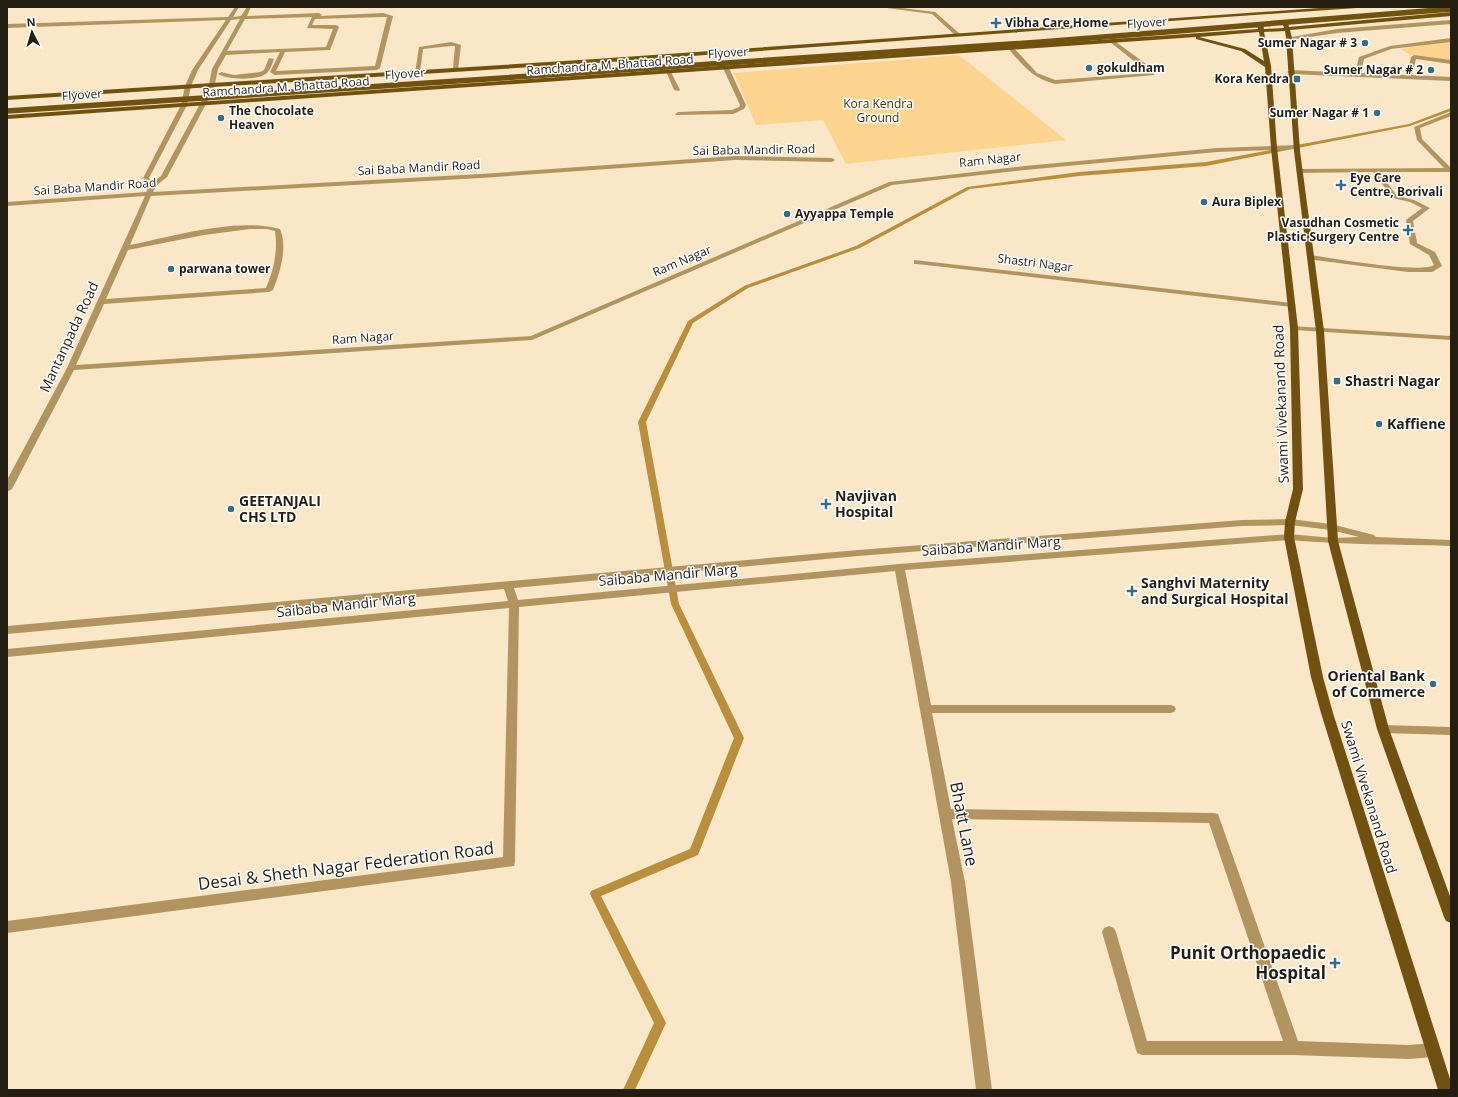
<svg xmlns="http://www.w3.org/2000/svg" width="1458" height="1097" viewBox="0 0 1458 1097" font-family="'Open Sans',sans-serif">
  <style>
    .green { fill: #fcd48f }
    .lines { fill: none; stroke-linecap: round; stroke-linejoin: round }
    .stream { fill: #b98e3c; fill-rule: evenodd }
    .minor { fill: #b29461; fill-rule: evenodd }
    .major { fill: #705110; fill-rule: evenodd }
    .major-bridge { stroke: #705110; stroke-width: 5.5 }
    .poi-dot { fill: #366e88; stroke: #fff; stroke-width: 1.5 }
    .labels { text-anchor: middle; stroke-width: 3; stroke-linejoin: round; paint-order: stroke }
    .far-poi-label { font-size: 12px; font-weight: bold; fill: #241d12; stroke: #fff; text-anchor: start }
    .far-street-label { font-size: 12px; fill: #241d12; stroke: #fff }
    .far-park-label { font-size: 12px; fill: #43300d; stroke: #fff }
    .street-label { font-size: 14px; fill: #241d12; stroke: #fff }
    .poi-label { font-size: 14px; font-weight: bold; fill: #241d12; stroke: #fff; text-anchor: start }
    .near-street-label { font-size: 17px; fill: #241d12; stroke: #fff }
    .near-poi-label { font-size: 17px; font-weight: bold; fill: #241d12; stroke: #fff; text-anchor: end }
  </style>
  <rect width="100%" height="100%" fill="#fae7c8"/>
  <!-- green -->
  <path class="green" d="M1451,42V60L1410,55L1401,49L1433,43Z
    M959,55L1066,140L846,164L823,120L756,125L734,73Z"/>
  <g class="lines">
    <!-- stream -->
    <path class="stream" d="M1451,108V111L1410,126L1206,166L1079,176L970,189L860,248L748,288L693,323L646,422L679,604L744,738L698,855L601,896L666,1023L635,1090H623L654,1023L590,894L591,891L690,849L734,738L671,604L638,422L688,321L744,286L856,246L967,187L1079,172L1206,162L1409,124Z"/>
    <!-- minor -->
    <path class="minor" d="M235,7H239L233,17L241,16L247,7H251L247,16L319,13L322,15L320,16L383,13L393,16L380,68L377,70L275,75L270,72L280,52L226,55L218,69L215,84L206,104L167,177L156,186L153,192L481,174L735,156L832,158L835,160L832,162L735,160L481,178L151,196L130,245C173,236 238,217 280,229C288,247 280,273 273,290L269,292L104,304L76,365L531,336L889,182L1025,166L1217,148L1296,145L1299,147L1296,149L1217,152L1025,170L892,185L532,340L74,370L12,489L7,492V480L67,368L145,196L7,206V202L146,192L150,185L143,178L181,105L185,86L192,70L226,20L7,28V24L228,17ZM312,17L307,28L333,29L326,47L227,51L245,19ZM383,17H387L375,66L276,71L285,52L330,50L339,27L336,25H312L315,19ZM240,19L212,69L209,84L200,104L161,176L153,182L149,178L187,105L191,86L198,70L231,20ZM250,229H267L275,231C278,250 274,270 266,288L106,299L128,250L204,235Z
      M879,7H894L935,12L960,34L955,35L932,14Z
      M1451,20V24L1337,33L1289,40L1286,38L1337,29Z
      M1451,38V42L1391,49L1364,59L1361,73L1407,75L1411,57L1414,55L1451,60V64L1416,59L1412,75L1451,77V81L1290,74L1287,72L1290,70L1355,73L1359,57L1390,46Z
      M1112,39L1154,70V75L1055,84C1033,79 1022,65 1008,48L1013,47L1037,73L1055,80L1149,73L1110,42L1109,41Z
      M451,42L461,45L458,70L453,69L455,46H451L423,49L420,72L415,73L419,47Z
      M269,58L274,59C272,64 270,72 264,75C255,80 227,80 218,74L221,72L234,75L260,72L264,70Z
      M726,66L729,68L746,105L744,109L733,114L676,115L675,114L678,112L732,110L739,107L740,105L723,68Z
      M666,71L671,72L680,90L679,91L674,90Z
      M1451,112V116L1420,128L1422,139L1451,168V172H1379L1397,196L1414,200L1430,208L1413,221L1417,243L1435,252L1442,266L1432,272H1408L1307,259V255H1310C1331,258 1421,274 1434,265L1429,255L1410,244L1406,220L1422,208L1410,202L1393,198L1373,172L1299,173L1296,171L1299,169L1444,168L1417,140L1414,127Z
      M914,260L1292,303L1296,305L1292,307L917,264H914Z
      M1291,326L1451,336V340L1294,330H1291Z
      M1290,519L1331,524L1374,535L1376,537L1451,540V546C1397,544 1343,545 1289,540L905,570L931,705H1170L1174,706L1176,709L1174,712L1170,713H932L951,809L1214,813L1218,814L1298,1041L1409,1045L1433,1043L1438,1045L1440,1050L1438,1055L1433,1057L1409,1059L1293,1055H1142L1137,1053L1102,932L1104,928L1109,926L1114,928L1116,932L1147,1041H1283L1209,823L952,819L965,882L992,1090H976L951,882L895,571L519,607L515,862L514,866L7,933V921L503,857L509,608L7,657V649L508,601L504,589L7,634V626L858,550L1242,520ZM1290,525L1331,530L1359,537L1333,538L1289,534L1249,537L899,564L518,600L514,588L858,556L1242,526Z
      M1383,725L1451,727V735L1383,733L1379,732L1377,729L1379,726Z"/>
    <!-- major -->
    <path class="major" d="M1333,7H1359L1357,8L1212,18L596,63L7,100V96L596,59Z
      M1451,12V16L1290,30L1292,38L1300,151L1324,331L1338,541L1389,729L1451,899V923L1446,921L1444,917L1377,729L1328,541L1316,331L1294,151L1286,38L1285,31L1264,32L1271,66L1277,148L1298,328L1303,489L1295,522L1294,537L1323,677L1333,713L1451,1082V1090H1438L1321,713L1311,677L1284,537L1285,522L1293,489L1290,328L1271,148L1265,67L1241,51L1196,39V37L7,119V115L1258,29L1257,24L1260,22L1263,24L1264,29L1284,28L1282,22L1285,20L1288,22L1289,27ZM1259,32L1264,61L1245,49L1199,37Z"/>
    <!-- major-bridge -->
    <path class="major-bridge" d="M7,111L1041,42L1451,9"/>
  </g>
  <!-- markers -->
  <g class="poi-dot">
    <path d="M994 17h4v4h4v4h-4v4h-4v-4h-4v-4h4z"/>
    <circle cx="1365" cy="43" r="4"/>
    <circle cx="1089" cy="68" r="4"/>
    <circle cx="1431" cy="70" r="4"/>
    <rect x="1293" y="75" width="8" height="8" rx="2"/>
    <circle cx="1377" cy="113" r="4"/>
    <circle cx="221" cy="118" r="4"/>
    <path d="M1339 179h4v4h4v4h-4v4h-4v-4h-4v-4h4z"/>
    <circle cx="1204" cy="202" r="4"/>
    <circle cx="787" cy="214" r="4"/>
    <path d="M1406 224h4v4h4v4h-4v4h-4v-4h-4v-4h4z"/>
    <circle cx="171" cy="269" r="4"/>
    <rect x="1333" y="377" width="8" height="8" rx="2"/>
    <circle cx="1379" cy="424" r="4"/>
    <path d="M824 498h4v4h4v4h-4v4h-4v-4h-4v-4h4z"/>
    <circle cx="231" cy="509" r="4"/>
    <path d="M1130 585h4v4h4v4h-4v4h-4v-4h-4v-4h4z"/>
    <circle cx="1433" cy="684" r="4"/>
    <path d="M1333 957h4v4h4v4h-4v4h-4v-4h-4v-4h4z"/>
  </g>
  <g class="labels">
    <!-- far-poi labels -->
    <g class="far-poi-label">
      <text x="1005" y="27">Vibha Care Home</text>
      <text x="1357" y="47" text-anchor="end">Sumer Nagar # 3</text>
      <text x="1097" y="72">gokuldham</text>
      <text x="1423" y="74" text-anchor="end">Sumer Nagar # 2</text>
      <text x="1289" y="83" text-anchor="end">Kora Kendra</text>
      <text x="229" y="115">The Chocolate<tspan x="229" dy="14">Heaven</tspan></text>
      <text x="1369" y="117" text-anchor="end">Sumer Nagar # 1</text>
      <text x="1350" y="182">Eye Care<tspan x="1350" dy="14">Centre, Borivali</tspan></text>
      <text x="1212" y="206">Aura Biplex</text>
      <text x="795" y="218">Ayyappa Temple</text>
      <text x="1399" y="227" text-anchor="end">Vasudhan Cosmetic<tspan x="1399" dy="14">Plastic Surgery Centre</tspan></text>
      <text x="179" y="273">parwana tower</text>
    </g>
    <!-- far-street labels -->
    <g class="far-street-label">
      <text transform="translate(1147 23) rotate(-4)" y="4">Flyover</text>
      <text transform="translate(728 53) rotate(-4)" y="4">Flyover</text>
      <text transform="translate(610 65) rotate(-4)" y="4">Ramchandra M. Bhattad Road</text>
      <text transform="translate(405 74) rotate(-4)" y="4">Flyover</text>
      <text transform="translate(286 87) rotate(-4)" y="4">Ramchandra M. Bhattad Road</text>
      <text transform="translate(82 95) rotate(-4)" y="4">Flyover</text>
      <text transform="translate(754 150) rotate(-1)" y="4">Sai Baba Mandir Road</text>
      <text transform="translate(990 160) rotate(-6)" y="4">Ram Nagar</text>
      <text transform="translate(419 168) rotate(-3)" y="4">Sai Baba Mandir Road</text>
      <text transform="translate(95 187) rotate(-4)" y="4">Sai Baba Mandir Road</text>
      <text transform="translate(682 261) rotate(-23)" y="4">Ram Nagar</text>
      <text transform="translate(1035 263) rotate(7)" y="4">Shastri Nagar</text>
      <text transform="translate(363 338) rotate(-4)" y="4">Ram Nagar</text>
    </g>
    <!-- far-park labels -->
    <g class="far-park-label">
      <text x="878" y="108">Kora Kendra<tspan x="878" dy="14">Ground</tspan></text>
    </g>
    <!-- street labels -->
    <g class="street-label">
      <text transform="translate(69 337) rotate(-65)" y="5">Mantanpada Road</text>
      <text transform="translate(1281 404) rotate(-92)" y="5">Swami Vivekanand Road</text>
      <text transform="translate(991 546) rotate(-4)" y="5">Saibaba Mandir Marg</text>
      <text transform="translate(668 575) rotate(-5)" y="5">Saibaba Mandir Marg</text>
      <text transform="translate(346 605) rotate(-6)" y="5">Saibaba Mandir Marg</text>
      <text transform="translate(1369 797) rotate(73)" y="5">Swami Vivekanand Road</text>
    </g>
    <!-- poi labels -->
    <g class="poi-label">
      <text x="1345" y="386">Shastri Nagar</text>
      <text x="1387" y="429">Kaffiene</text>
      <text x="835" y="501">Navjivan<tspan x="835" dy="16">Hospital</tspan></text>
      <text x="239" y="506">GEETANJALI<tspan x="239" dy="16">CHS LTD</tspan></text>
      <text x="1141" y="588">Sanghvi Maternity<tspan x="1141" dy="16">and Surgical Hospital</tspan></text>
      <text x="1425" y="681" text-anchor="end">Oriental Bank<tspan x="1425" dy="16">of Commerce</tspan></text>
    </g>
    <!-- near-street labels -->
    <g class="near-street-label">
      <text transform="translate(964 824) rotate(79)" y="6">Bhatt Lane</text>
      <text transform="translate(346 866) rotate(-7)" y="6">Desai &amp; Sheth Nagar Federation Road</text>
    </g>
    <!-- near-poi labels -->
    <g class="near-poi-label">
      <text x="1326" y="959">Punit Orthopaedic<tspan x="1326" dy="20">Hospital</tspan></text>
    </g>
  </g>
  <!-- border -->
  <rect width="1458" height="1097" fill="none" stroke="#241d12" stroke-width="16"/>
  <!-- north arrow -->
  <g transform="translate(32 32) rotate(355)" stroke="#ffffff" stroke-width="3" paint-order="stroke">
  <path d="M0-3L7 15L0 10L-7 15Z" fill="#241d12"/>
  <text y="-6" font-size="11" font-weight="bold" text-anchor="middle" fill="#241d12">N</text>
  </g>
</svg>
